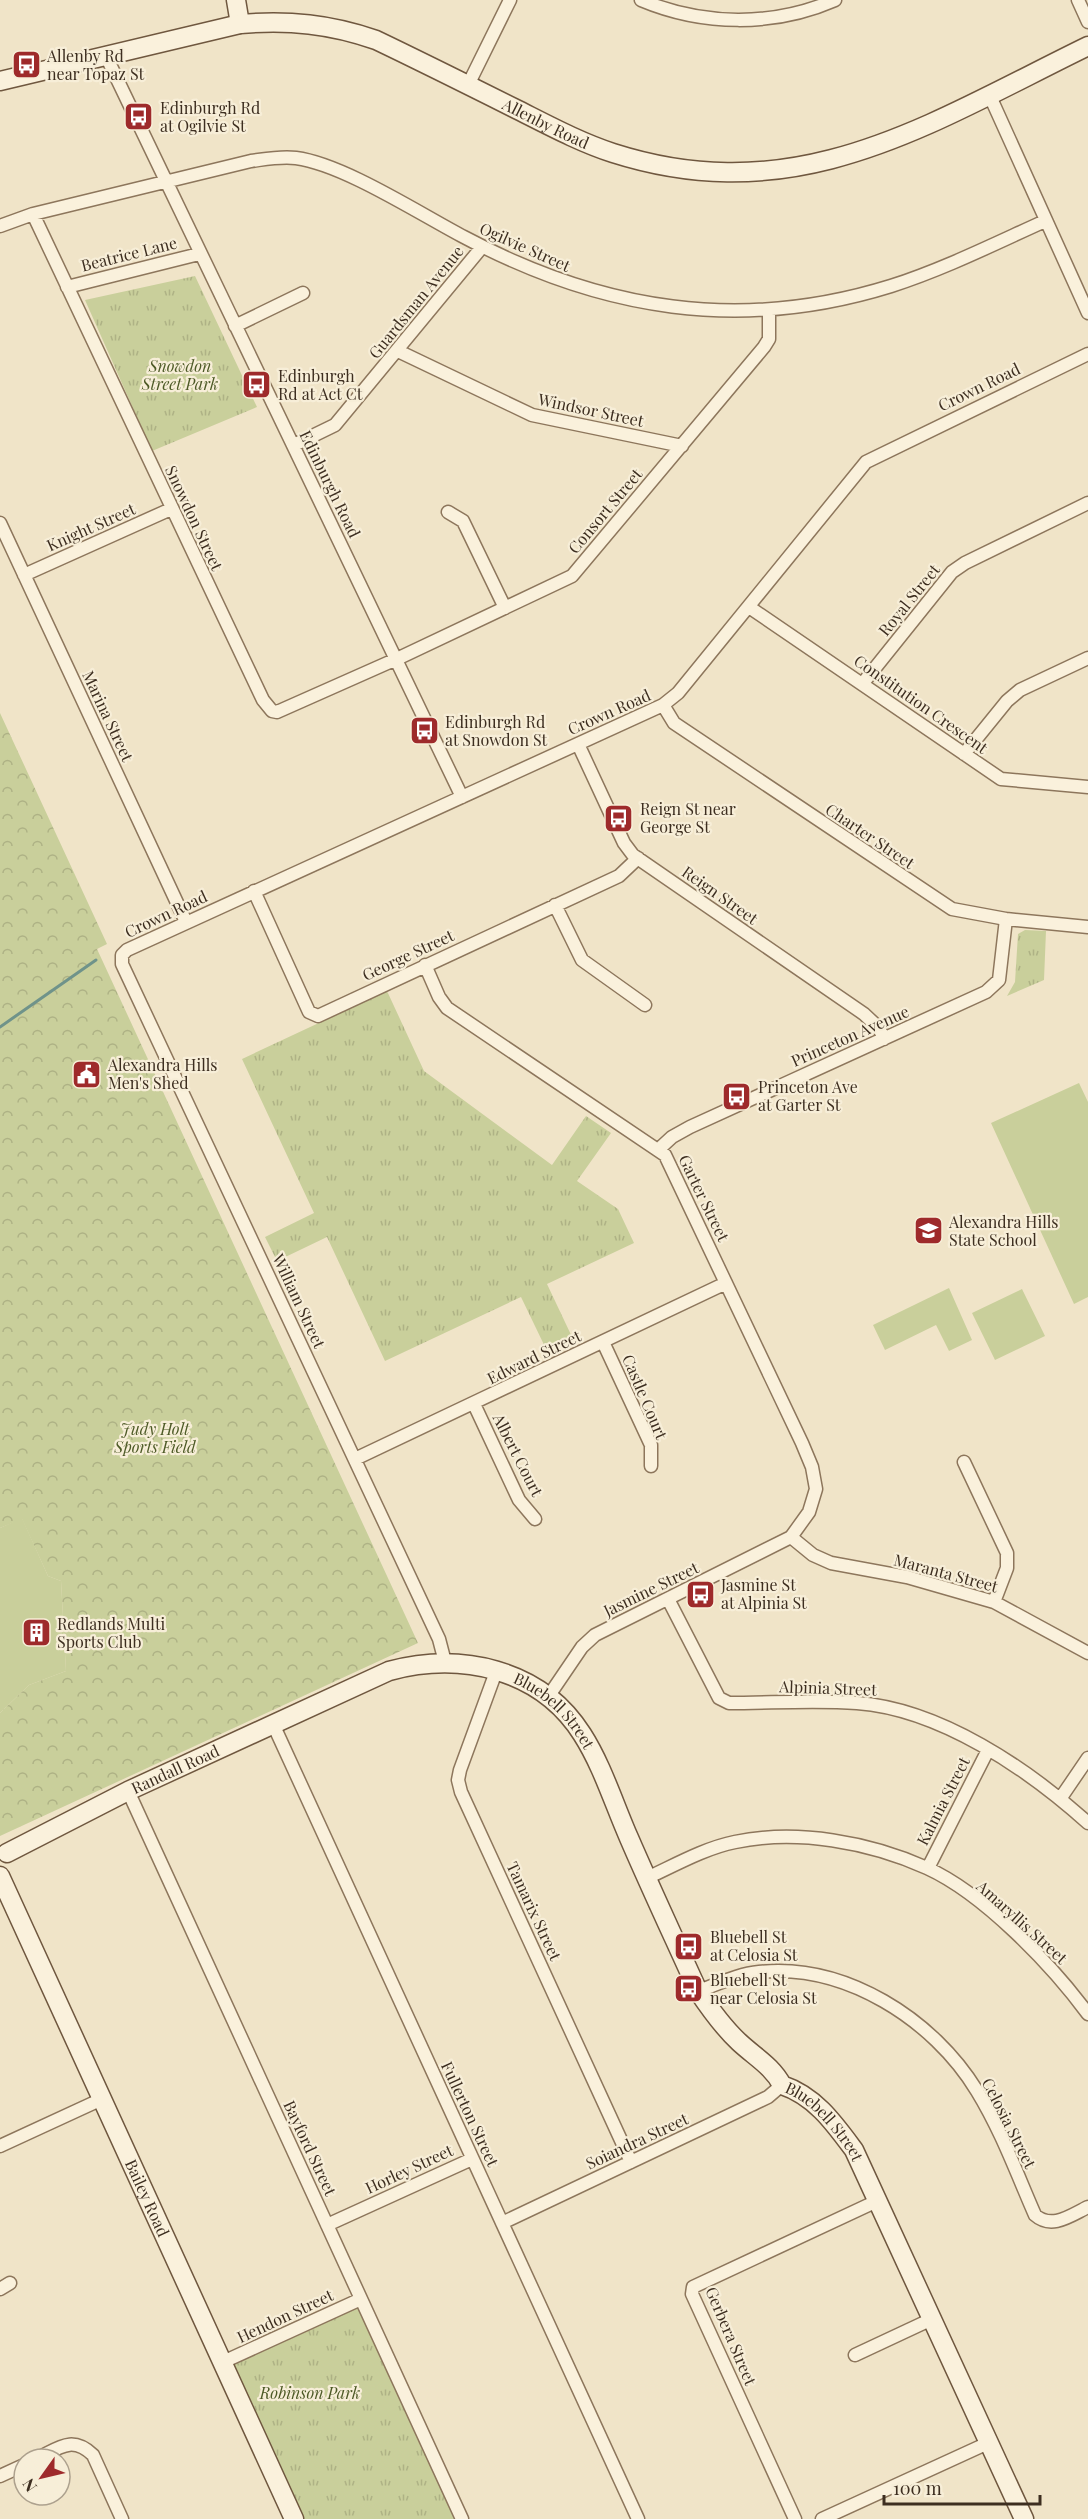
<svg xmlns="http://www.w3.org/2000/svg" width="1088" height="2519" viewBox="0 0 1088 2519" font-family="'Playfair Display',serif">
  <style>
    .green { fill: #c9cf9b }
    .forest { fill: url(#forest-crowns) }
    .park { fill: url(#park-tufts) }
    .lines { fill: none; stroke-linecap: round; stroke-linejoin: round }
    .stream { stroke: #6f938a; stroke-width: 3 }
    .street-casing { stroke: #8d765c; stroke-width: 15 }
    .secondary-casing { stroke: #6f573f; stroke-width: 21 }
    .street { stroke: #faf1dc; stroke-width: 12 }
    .secondary { stroke: #faf1dc; stroke-width: 18 }
    .labels { text-anchor: middle; stroke-width: 4.5; stroke-linejoin: round; paint-order: stroke }
    .poi-label { font-size: 16px; fill: #3d2e20; stroke: #f7eed8; text-anchor: start }
    .street-label { font-size: 16px; fill: #3d2e20; stroke: #f7eed8 }
    .park-label { font-size: 16px; font-style: italic; fill: #4d5a26; stroke: #f7eed8 }
  </style>
  <defs>
    <pattern id="forest-crowns" width="20" height="18" patternUnits="userSpaceOnUse" patternTransform="scale(1.5)"><rect width="20" height="18" fill="#c9cf9b"/><path d="M2 6a3 3 0 1 1 6 0M12 15a3 3 0 1 1 6 0" fill="none" stroke="#aeb285"/></pattern>
    <pattern id="park-tufts" width="24" height="20" patternUnits="userSpaceOnUse" patternTransform="scale(1.5)"><rect width="24" height="20" fill="#c9cf9b"/><path d="M3 7l-1-3M5 7V3M7 7l1-3M15 17l-1-3M17 17v-4M19 17l1-3" fill="none" stroke="#aeb285"/></pattern>
  </defs>
  <rect width="100%" height="100%" fill="#f0e4c8"/>
  <!-- green -->
  <path class="green" d="M1079,1083L1088,1102V1297L1074,1304L991,1123Z
    M949,1288L972,1340L949,1351L936,1325L885,1350L873,1325Z
    M1022,1289L1045,1336L995,1360L972,1313Z
    M22,1518L48,1576L61,1581L66,1671L29,1685L0,1713V1528Z"/>
  <!-- forest -->
  <path class="forest" d="M0,713L107,944L97,949L418,1643L0,1836V1713L29,1685L66,1671L61,1581L48,1576L22,1519L0,1528Z"/>
  <!-- park -->
  <path class="park" d="M195,276L257,407L152,451L85,300Z
    M1025,930L1046,931L1044,980L1007,996L1015,982L1018,934Z
    M387,991L424,1071L552,1165L586,1116L611,1133L577,1181L618,1209L634,1243L547,1284L573,1339L547,1351L521,1297L385,1361L327,1237L277,1261L265,1237L314,1213L242,1059Z
    M361,2299L462,2519H294L223,2362Z"/>
  <g class="lines">
    <!-- stream -->
    <path class="stream" d="M0,1027L96,960"/>
    <defs>
      <path id="street" d="M641,0C703,26 773,27 835,0
        M1078,0L1088,22
        M106,56L462,797
        M468,85L510,0
        M989,94L1088,313
        M33,214L263,700L272,711L277,712L401,657L572,576L764,347L769,339V311
        M0,226L33,214L251,161C266,159 281,156 296,158C343,164 420,214 464,237C601,310 740,333 891,286C944,269 994,244 1045,221
        M67,287L199,254
        M235,326L303,293
        M398,351L532,415L682,446
        M294,445L335,425L482,247
        M448,512L463,521L505,608
        M0,523L186,922
        M24,575L171,509
        M749,607L1001,779L1088,787
        M863,683L952,572L965,563L1088,503
        M663,705L674,723L952,909L1006,919L1088,927
        M578,744L624,843L633,855L864,1014L879,1028L884,1039
        M964,754L1007,701L1020,690L1088,658
        M254,891L309,1012L318,1016L619,876L638,858
        M555,905L582,960L645,1005
        M425,965L439,997L447,1008L665,1155L802,1443L812,1467L816,1489L809,1512L791,1537L595,1635L582,1647L548,1697
        M659,1149L672,1137L690,1127L986,992L999,980L1006,919
        M603,1342L651,1445V1466
        M474,1404L519,1500L535,1519
        M355,1459L726,1283
        M964,1462L1007,1553V1568L994,1602
        M791,1537L813,1555L831,1563L907,1577L994,1602L1088,1653
        M668,1599L719,1698L729,1703C771,1703 814,1700 857,1703C940,1709 1028,1769 1088,1823
        M445,1662L439,1639L137,996L122,964V955L127,950L663,705L678,693L866,462L1088,354
        M497,1669L460,1770L458,1780L461,1792L631,2162
        M273,1724L638,2519
        M128,1791L462,2519
        M1060,1799L1088,1758
        M928,1868L988,1750
        M647,1878C675,1865 705,1848 735,1842C797,1829 869,1842 927,1868C984,1894 1051,1964 1088,2014
        M698,1991C718,1984 738,1974 759,1972C845,1963 933,2019 977,2091C1001,2130 1017,2174 1035,2215C1052,2230 1071,2215 1088,2207
        M0,2146L102,2099
        M502,2223L768,2097L782,2085
        M327,2225L472,2159
        M0,2289L10,2283
        M855,2355L932,2319
        M223,2362L361,2299
        M36,2459C59,2448 72,2435 93,2455L122,2519
        M0,2476L24,2465
        M795,2519L692,2294L693,2287L877,2201
        M822,2519L988,2443"/>
      <g id="secondary">
        <path d="M236,0L240,24"/>
        <path id="s1" d="M0,81L240,24C289,20 330,24 376,40C422,62 468,85 514,108C546,124 579,142 613,153C798,212 928,124 1088,46"/>
        <path id="s2" d="M7,1853L128,1791L389,1671C460,1652 540,1668 582,1734C602,1765 614,1804 629,1838C651,1889 675,1940 698,1991C710,2009 723,2027 739,2042C755,2057 772,2066 782,2085C815,2096 834,2123 854,2150L1024,2519"/>
        <path id="s3" d="M0,1876L294,2519"/>
      </g>
    </defs>
    <!-- street casing -->
    <use href="#street" class="street-casing"/>
    <!-- secondary casing -->
    <use href="#secondary" class="secondary-casing"/>
    <!-- street -->
    <use href="#street" class="street"/>
    <!-- secondary -->
    <use href="#secondary" class="secondary"/>
  </g>
  <!-- icons -->
  <defs>
    <symbol id="bus-square" viewBox="-11 -11 22 22"><rect x="-9" y="-9" width="18" height="18" rx="4" fill="#9e2a2b" stroke="#f7eed8"/><path d="M-5-6H5V4H4V6H2V4H-2V6H-4V4H-5ZM-3.5-4V0h7V-4ZM-3.5 1.2v1.5H-2V1.2ZM2 1.2v1.5H3.5V1.2Z" fill="#fff"/></symbol>
    <symbol id="civic-square" viewBox="-11 -11 22 22"><rect x="-9" y="-9" width="18" height="18" rx="4" fill="#9e2a2b" stroke="#f7eed8"/><path d="M-.6-6.5H3V-4.5H.6V-3L4-1V1h2V6H-6V1h2V-1L-.6-3ZM-1.2 2.5V6h2.4V2.5Z" fill="#fff"/></symbol>
    <symbol id="school-square" viewBox="-11 -11 22 22"><rect x="-9" y="-9" width="18" height="18" rx="4" fill="#9e2a2b" stroke="#f7eed8"/><path d="M0-5L7-2L0 1L-7-2ZM-4 1L0 2.5L4 1V4Q0 6-4 4Z" fill="#fff"/></symbol>
    <symbol id="building-square" viewBox="-11 -11 22 22"><rect x="-9" y="-9" width="18" height="18" rx="4" fill="#9e2a2b" stroke="#f7eed8"/><path d="M-4-6H4V6H1V3H-1V6H-4ZM-2.5-4.3h1.7v1.8h-1.7ZM.8-4.3h1.7v1.8H.8ZM-2.5-1h1.7V.8h-1.7ZM.8-1h1.7V.8H.8Z" fill="#fff"/></symbol>
  </defs>
  <g fill-rule="evenodd">
    <use href="#bus-square" x="10" y="48" width="33" height="33"/>
    <use href="#bus-square" x="122" y="100" width="33" height="33"/>
    <use href="#bus-square" x="240" y="368" width="33" height="33"/>
    <use href="#bus-square" x="408" y="714" width="33" height="33"/>
    <use href="#bus-square" x="602" y="802" width="33" height="33"/>
    <use href="#civic-square" x="70" y="1058" width="33" height="33"/>
    <use href="#bus-square" x="720" y="1080" width="33" height="33"/>
    <use href="#school-square" x="912" y="1214" width="33" height="33"/>
    <use href="#bus-square" x="684" y="1578" width="33" height="33"/>
    <use href="#building-square" x="20" y="1616" width="33" height="33"/>
    <use href="#bus-square" x="672" y="1930" width="33" height="33"/>
    <use href="#bus-square" x="672" y="1972" width="33" height="33"/>
  </g>
  <g class="labels">
    <!-- poi labels -->
    <g class="poi-label">
      <text x="47" y="62">Allenby Rd<tspan x="47" dy="18">near Topaz St</tspan></text>
      <text x="160" y="114">Edinburgh Rd<tspan x="160" dy="18">at Ogilvie St</tspan></text>
      <text x="278" y="382">Edinburgh<tspan x="278" dy="18">Rd at Act Ct</tspan></text>
      <text x="445" y="728">Edinburgh Rd<tspan x="445" dy="18">at Snowdon St</tspan></text>
      <text x="640" y="815">Reign St near<tspan x="640" dy="18">George St</tspan></text>
      <text x="108" y="1071">Alexandra Hills<tspan x="108" dy="18">Men's Shed</tspan></text>
      <text x="758" y="1093">Princeton Ave<tspan x="758" dy="18">at Garter St</tspan></text>
      <text x="949" y="1228">Alexandra Hills<tspan x="949" dy="18">State School</tspan></text>
      <text x="721" y="1591">Jasmine St<tspan x="721" dy="18">at Alpinia St</tspan></text>
      <text x="57" y="1630">Redlands Multi<tspan x="57" dy="18">Sports Club</tspan></text>
      <text x="710" y="1943">Bluebell St<tspan x="710" dy="18">at Celosia St</tspan></text>
      <text x="710" y="1986">Bluebell St<tspan x="710" dy="18">near Celosia St</tspan></text>
    </g>
    <!-- street labels -->
    <g class="street-label">
      <text dy="6" stroke="none"><textPath href="#s1" startOffset="574">Allenby Road</textPath></text>
      <text transform="translate(525 247) rotate(24)" y="6">Ogilvie Street</text>
      <text transform="translate(129 254) rotate(-14)" y="6">Beatrice Lane</text>
      <text transform="translate(416 302) rotate(-51)" y="6">Guardsman Avenue</text>
      <text transform="translate(979 387) rotate(-26)" y="6">Crown Road</text>
      <text transform="translate(591 410) rotate(12)" y="6">Windsor Street</text>
      <text transform="translate(330 484) rotate(64)" y="6">Edinburgh Road</text>
      <text transform="translate(605 511) rotate(-50)" y="6">Consort Street</text>
      <text transform="translate(194 518) rotate(65)" y="6">Snowdon Street</text>
      <text transform="translate(91 527) rotate(-24)" y="6">Knight Street</text>
      <text transform="translate(909 600) rotate(-51)" y="6">Royal Street</text>
      <text transform="translate(921 704) rotate(35)" y="6">Constitution Crescent</text>
      <text transform="translate(609 712) rotate(-24)" y="6">Crown Road</text>
      <text transform="translate(108 716) rotate(65)" y="6">Marina Street</text>
      <text transform="translate(870 836) rotate(34)" y="6">Charter Street</text>
      <text transform="translate(720 895) rotate(35)" y="6">Reign Street</text>
      <text transform="translate(166 914) rotate(-25)" y="6">Crown Road</text>
      <text transform="translate(408 955) rotate(-25)" y="6">George Street</text>
      <text transform="translate(850 1036) rotate(-24)" y="6">Princeton Avenue</text>
      <text transform="translate(704 1198) rotate(64)" y="6">Garter Street</text>
      <text transform="translate(299 1301) rotate(65)" y="6">William Street</text>
      <text transform="translate(534 1357) rotate(-26)" y="6">Edward Street</text>
      <text transform="translate(645 1397) rotate(67)" y="6">Castle Court</text>
      <text transform="translate(518 1455) rotate(63)" y="6">Albert Court</text>
      <text transform="translate(946 1573) rotate(15)" y="6">Maranta Street</text>
      <text transform="translate(651 1589) rotate(-26)" y="6">Jasmine Street</text>
      <text transform="translate(828 1688) rotate(2)" y="6">Alpinia Street</text>
      <text dy="6" stroke="none"><textPath href="#s2" startOffset="604">Bluebell Street</textPath></text>
      <text dy="6" stroke="none"><textPath href="#s2" startOffset="188">Randall Road</textPath></text>
      <text transform="translate(943 1801) rotate(-63)" y="6">Kalmia Street</text>
      <text transform="translate(534 1911) rotate(65)" y="6">Tamarix Street</text>
      <text transform="translate(1022 1922) rotate(42)" y="6">Amaryllis Street</text>
      <text transform="translate(470 2114) rotate(65)" y="6">Fullerton Street</text>
      <text transform="translate(1009 2123) rotate(63)" y="6">Celosia Street</text>
      <text dy="6" stroke="none"><textPath href="#s2" startOffset="1107">Bluebell Street</textPath></text>
      <text transform="translate(637 2141) rotate(-25)" y="6">Soiandra Street</text>
      <text transform="translate(310 2148) rotate(65)" y="6">Bayford Street</text>
      <text transform="translate(409 2169) rotate(-25)" y="6">Horley Street</text>
      <text dy="6" stroke="none"><textPath href="#s3" startOffset="354">Bailey Road</textPath></text>
      <text transform="translate(285 2316) rotate(-25)" y="6">Hendon Street</text>
      <text transform="translate(731 2336) rotate(67)" y="6">Gerbera Street</text>
    </g>
    <!-- park labels -->
    <g class="park-label">
      <text x="180" y="372">Snowdon<tspan x="180" dy="18">Street Park</tspan></text>
      <text x="155" y="1435">Judy Holt<tspan x="155" dy="18">Sports Field</tspan></text>
      <text x="310" y="2399">Robinson Park</text>
    </g>
  </g>
  <!-- north arrow -->
  <g transform="translate(42 2477) rotate(236)"><circle r="28" fill="#f7eed8" stroke="#ada18e" stroke-width="1.5"/>
  <path d="M0-4.5L10 22L0 15L-10 22Z" fill="#9e2a2b"/>
  <text y="-9" font-size="16" font-weight="bold" text-anchor="middle" fill="#3d2e20">N</text>
  </g>
  <!-- scale -->
  <path d="M884 2495v9h156v-9" fill="none" stroke="#3d2e20" stroke-width="3"/>
  <text x="893" y="2495" font-size="18" fill="#3d2e20" stroke="#f7eed8" stroke-width="4.5" paint-order="stroke">100 m</text>
</svg>
